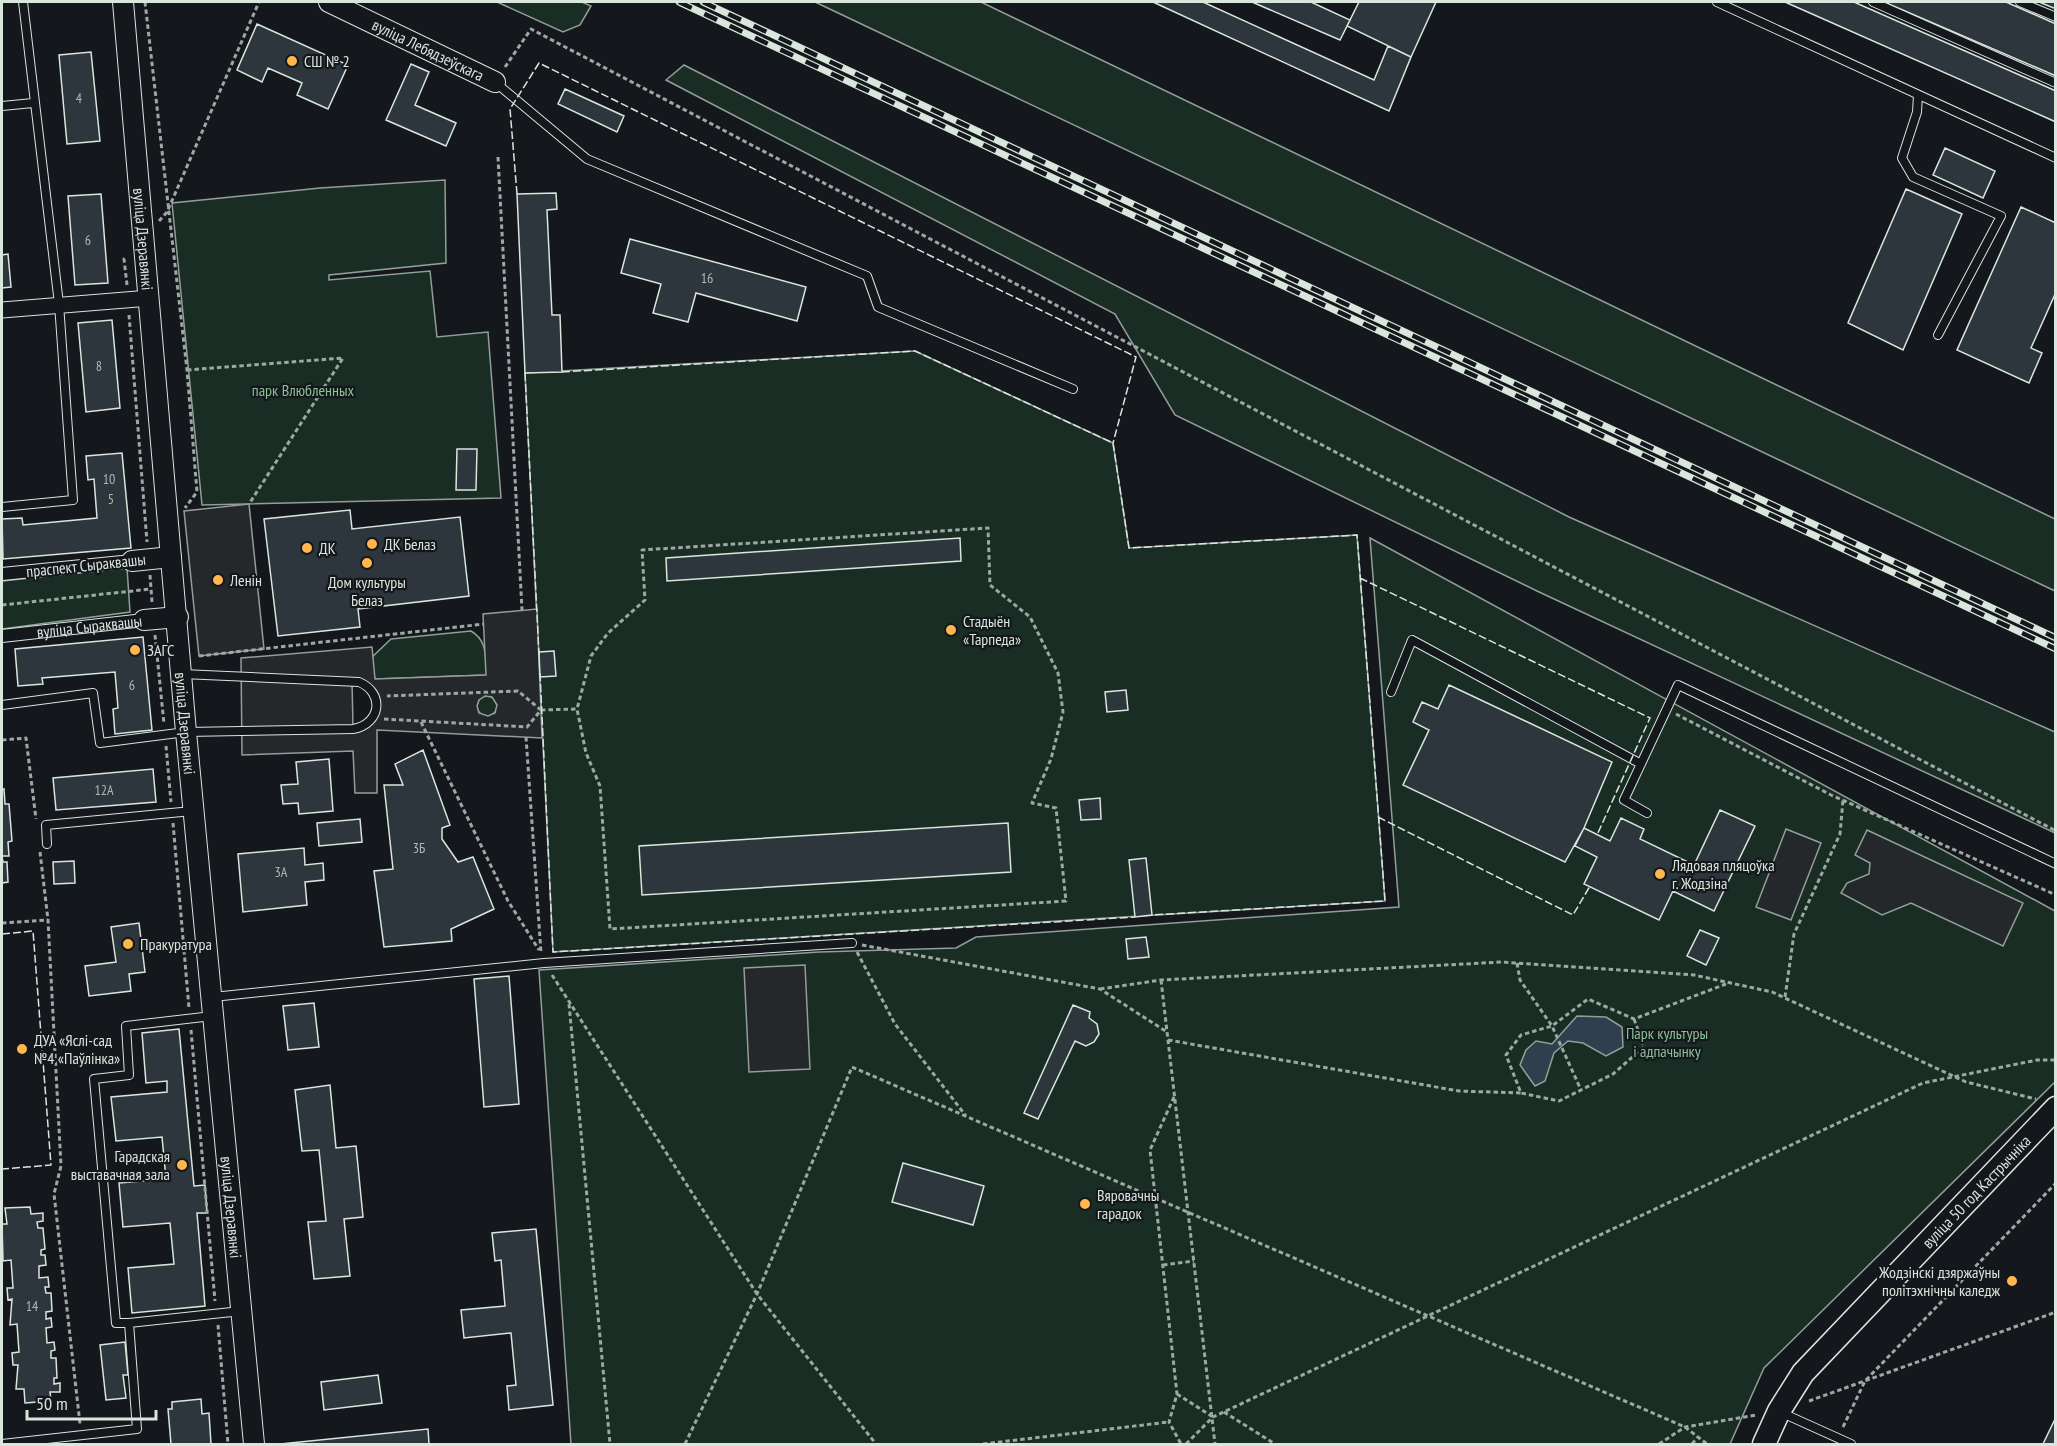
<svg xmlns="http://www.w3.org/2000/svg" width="2057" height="1446" viewBox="0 0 2057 1446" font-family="'PT Sans Narrow',sans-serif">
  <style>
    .green { fill: #1a2d24; stroke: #939e99; stroke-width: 1.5 }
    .parking { fill: #24282b; stroke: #939e99; stroke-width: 1.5; fill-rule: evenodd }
    .water { fill: #2f3f4d; stroke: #939e99; stroke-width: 1.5 }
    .building { fill: #2c363c; stroke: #d8e6dc; stroke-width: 1.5 }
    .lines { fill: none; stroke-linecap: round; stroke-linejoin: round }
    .service-casing { stroke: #d8e6dc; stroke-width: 10 }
    .pedestrian-casing { stroke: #d8e6dc; stroke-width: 14 }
    .minor-casing { stroke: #d8e6dc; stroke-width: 17 }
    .tertiary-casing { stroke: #d8e6dc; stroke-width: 22 }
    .secondary-casing { stroke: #d8e6dc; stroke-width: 25 }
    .path { stroke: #9da8a2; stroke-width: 3; stroke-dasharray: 4.5 3; stroke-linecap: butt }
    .service { stroke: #14181c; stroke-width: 8 }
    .pedestrian { stroke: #14181c; stroke-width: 12 }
    .minor { stroke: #14181c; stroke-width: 15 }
    .tertiary { stroke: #14181c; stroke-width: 20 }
    .secondary { stroke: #14181c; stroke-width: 22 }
    .rail-casing { stroke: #d8e6dc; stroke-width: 7 }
    .rail { stroke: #14181c; stroke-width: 4.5; stroke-dasharray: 14; stroke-linecap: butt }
    .fence { stroke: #d8e6dc; stroke-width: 1.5; stroke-dasharray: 8 3; stroke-linecap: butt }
    .poi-dot { fill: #ffb74d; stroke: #14181c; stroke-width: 2 }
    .labels { text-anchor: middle; stroke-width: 4.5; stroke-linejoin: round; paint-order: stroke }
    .number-label { font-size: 14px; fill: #adbab4 }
    .street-label { font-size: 16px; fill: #d8e6dc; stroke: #14181c }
    .poi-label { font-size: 16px; fill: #d8e6dc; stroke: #14181c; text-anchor: start }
    .park-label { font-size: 16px; fill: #8ac095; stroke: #14181c }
  </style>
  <rect width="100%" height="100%" fill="#14181c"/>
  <!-- green -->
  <path class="green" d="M497,2H582L591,6L580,25L563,32Z
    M815,2H981L2055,519V591Z
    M684,65L1569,517L2055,732V833L1537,591L1175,415L1115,314L666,80Z
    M445,180L446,263L329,275V280L430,271L437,337L488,332L501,498L202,505L172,203L320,188Z
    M915,351L1113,443L1129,548L1357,535L1385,901L553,952L525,373Z
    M1370,538L2055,911V1082L1764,1368L1730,1444H571L539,970L819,952L956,948L976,937L1399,907Z
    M127,568L130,612L2,629V581Z
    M471,631C488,641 485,657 487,675L375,679L369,660L391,639Z
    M477 706a10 10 0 1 1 20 0a10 10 0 1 1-20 0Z"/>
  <!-- parking -->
  <path class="parking" d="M249,504L264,649L199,656L184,511Z
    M537,609L542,738L377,730V793H355L353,751L242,755L241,658L372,647L375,679L486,675L483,614ZM352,681L359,682L377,704L361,727L353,728ZM485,696L492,697L497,705L495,713L488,716L479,713L477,706L479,700Z
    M1786,829L1821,843L1791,920L1756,907Z
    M1867,830L2023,903L2003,946L1911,903L1882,915L1841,893L1847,883L1869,874L1870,863L1855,855Z
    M805,965L810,1069L749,1072L744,968Z"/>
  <!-- water -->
  <path class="water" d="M1577,1016L1606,1017L1622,1027L1623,1047L1606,1056L1583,1043L1568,1041L1554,1053L1545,1081L1535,1086L1520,1065L1526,1050L1536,1041L1552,1044Z"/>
  <!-- building -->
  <path class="building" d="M1153,2H1203L1374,80L1388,46L1411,57L1389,111Z
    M1252,2H1311L1350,20L1340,40Z
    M1359,2H1436L1411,57L1347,26Z
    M1785,2H1854L2056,91V122Z
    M1884,2H2006L2056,24V76Z
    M2039,2H2056V9Z
    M257,24L348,65L328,109L297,95L302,83L268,68L262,82L237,70Z
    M91,52L100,141L67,144L59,55Z
    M411,64L429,72L415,105L456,123L446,146L386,120Z
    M565,89L624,116L617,132L558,104Z
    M1945,148L1995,171L1983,198L1933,175Z
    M1906,189L1962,214L1903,350L1848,323Z
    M556,193L557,209L547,210L552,315H560L562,372L525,373L517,194Z
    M101,194L108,283L75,285L68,196Z
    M2021,207L2056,223V292L2031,348L2042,353L2029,383L1957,350Z
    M630,239L806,287L797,321L696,293L688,322L653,313L661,284L621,273Z
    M8,254L11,287L2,288V255Z
    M112,320L120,408L86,412L78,323Z
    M457,449H477L476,490H456Z
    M122,453L131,548L3,559L2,519L22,518L23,525L97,518L94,479L88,480L86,456Z
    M350,510L352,529L460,517L469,596L358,609L360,627L278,636L264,519Z
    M960,538L961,561L667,581L666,558Z
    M143,637L152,730L115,734L113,709L118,708L115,672L42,678L43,684L18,686L15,649Z
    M554,651L556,676L540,677L539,652Z
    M1449,685L1612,762L1584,828L1565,862L1403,785L1429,730L1413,722L1422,702L1438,709Z
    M1126,690L1128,710L1107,712L1105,692Z
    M423,750L450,825L442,828V839L458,862L473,857L494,909L451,929L452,941L384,947L374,871L393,869L384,785H403L395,764Z
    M329,759L333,811L299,814L298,803L283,804L281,785L298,784L296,762Z
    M153,769L156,802L56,810L53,778Z
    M4,789L5,804H9L12,841L8,842L9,856H2L3,862H7L8,882L2,883V891V790Z
    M1100,798L1101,819L1081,820L1079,800Z
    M1720,810L1755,826L1714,911L1673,891L1659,920L1584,884L1597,857L1575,846L1584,828L1610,841L1621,818L1644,829L1640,839L1694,865Z
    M360,819L362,842L319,846L317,823Z
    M1008,823L1011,872L642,895L639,846Z
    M304,848L305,865L323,863L324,880L305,882L307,905L243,912L238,854Z
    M1146,858L1152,915L1135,917L1129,860Z
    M74,861L75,883L54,884L53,862Z
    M139,923L145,972L129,974L131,991L89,996L85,966L116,962L111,927Z
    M1700,930L1719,938L1706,965L1687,956Z
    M1146,937L1149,957L1128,959L1126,939Z
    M509,976L519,1104L484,1107L474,979Z
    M314,1003L319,1047L288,1050L283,1006Z
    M1073,1005L1090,1012L1089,1018L1097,1024L1099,1034L1094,1042L1086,1046L1075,1041L1038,1119L1024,1113Z
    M179,1029L194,1186L205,1185L207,1213H197L205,1306L132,1313L128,1268L174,1264L170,1223L123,1227L119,1183L166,1179L162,1137L116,1141L111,1097L167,1092V1081L146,1083L142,1033Z
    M330,1085L336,1148L356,1146L363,1217L344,1219L350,1276L314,1279L308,1222L326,1221L319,1150L302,1151L295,1090Z
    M903,1163L984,1186L973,1225L892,1202Z
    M30,1207L31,1214L43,1213V1221L37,1222L38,1228H43L45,1249L41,1250V1255H45L46,1265L39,1266V1278L48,1277L49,1287H45L46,1293H51L52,1311L46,1312V1319L51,1318L52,1327L46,1328L47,1343L54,1342L55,1350L51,1351V1358H56L57,1378H54V1384L60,1383V1392H50L51,1401L25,1403L24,1389H16L18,1365H13L12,1353L19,1352L17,1324L10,1325L12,1299L8,1300L7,1288H13L11,1260L3,1261L2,1224H7L5,1208Z
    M536,1229L553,1405L509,1410L507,1386L516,1385L511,1333L464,1338L461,1310L505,1306L501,1260L495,1261L492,1233Z
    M125,1342L128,1375H123L126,1398L106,1400L100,1345Z
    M378,1375L382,1403L324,1410L321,1382Z
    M201,1399L202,1414L209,1413L211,1444H171L168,1409H172V1402Z
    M2056,1417V1444H2043Z
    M428,1429L429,1444H280Z"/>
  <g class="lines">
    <defs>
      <path id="service" d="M1717,2L2056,158
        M1873,2L2056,83
        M2020,2L2056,17
        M496,83L587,159L867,276L878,307L1073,389
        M1918,95L1917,112L1902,158L1913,177L2001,216L1938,335
        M2,106L33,103
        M2,507L73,500L59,304L23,2
        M1391,692L1412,640L1641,764
        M2,705L93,693L100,743L186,732L353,729C381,724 385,693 359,682L182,674
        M1647,813L1624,800L1678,685L2056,864
        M47,844L46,825L192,811
        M213,997L544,963L852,943
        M129,1323H116L94,1079L129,1075L126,1026L212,1016
        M1780,1412L1851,1444
        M2,1444L137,1429L129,1323L241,1311"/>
      <g id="pedestrian">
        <path d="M2,574L132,561"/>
        <path id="s1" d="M2,636L144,620"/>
      </g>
      <path id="minor" d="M2,310L150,298"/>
      <g id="tertiary">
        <path id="s2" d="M123,2L186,732L254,1444"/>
        <path id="s3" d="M329,2L495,82"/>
        <path d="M132,561L171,557"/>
        <path d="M144,620L178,617"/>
      </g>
      <g id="secondary">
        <path id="s4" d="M1764,1444L1779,1411L1803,1373L2056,1108"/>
      </g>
    </defs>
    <!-- service casing -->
    <use href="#service" class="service-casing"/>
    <!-- pedestrian casing -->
    <use href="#pedestrian" class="pedestrian-casing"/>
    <!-- minor casing -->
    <use href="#minor" class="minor-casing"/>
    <!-- tertiary casing -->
    <use href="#tertiary" class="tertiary-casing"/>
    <!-- secondary casing -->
    <use href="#secondary" class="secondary-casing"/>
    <!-- path -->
    <path class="path" d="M145,2L187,370L197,492L185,508
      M505,67L531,29L2056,831
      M498,157L522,610
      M159,221L167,212L259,2
      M127,285L124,259L127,257
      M129,315L147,542
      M187,370L343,358L249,504
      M150,575L152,602
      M2,605L151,589
      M155,635L164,724
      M199,656L484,624
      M541,710L577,709L586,753L600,786L610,929L1066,901L1056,808L1032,803L1051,759L1063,712L1058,673L1030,617L990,585L988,528L642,550L645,600L608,633L591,656L577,709
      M1676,714L1831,795L2056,895
      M384,719L527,727L541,710L518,691L387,696
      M421,722L508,901L539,950
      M526,737L541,953
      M2,740L26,738L36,819
      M166,746L171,802
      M173,823L189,1008
      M40,852L48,920L61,1166L54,1194L80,1424
      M2,923L48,920
      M862,945L1100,989L1167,1032
      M857,952L895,1024L966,1116
      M1517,963L1520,980L1552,1026L1581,1090
      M552,975L757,1294L876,1444
      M1161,980L1215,1444
      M1100,989L1161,980L1502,962L1694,975L1772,992L1966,1082L2036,1099
      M1785,997L1794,934L1840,834L1843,800
      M569,1004L610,1444
      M1634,1019L1644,1047L1613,1074L1559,1101L1521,1093L1506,1055L1521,1035L1552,1026L1588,999L1634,1019L1726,984
      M191,1030L215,1301
      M1168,1040L1459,1091L1521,1093
      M1174,1097L1150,1150L1177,1394L1169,1422L1181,1444
      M1163,1265L1194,1261
      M218,1325L228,1444
      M1177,1394L1213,1417
      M1809,1401L2056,1312
      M1224,1412L1275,1444
      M1843,1427L1865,1381L2056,1183
      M685,1444L757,1294L852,1067L1685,1427L1707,1444
      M983,1444L1169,1422
      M1186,1444L1213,1417L1923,1083L2037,1060H2056
      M1659,1444L1685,1427L1756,1415
      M1692,1444L1698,1437"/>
    <!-- service -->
    <use href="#service" class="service"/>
    <!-- pedestrian -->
    <use href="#pedestrian" class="pedestrian"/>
    <!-- minor -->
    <use href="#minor" class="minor"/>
    <!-- tertiary -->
    <use href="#tertiary" class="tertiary"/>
    <!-- secondary -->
    <use href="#secondary" class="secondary"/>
    <defs>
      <path id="rail" d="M679,2L2056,649
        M703,2L2056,638"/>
    </defs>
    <!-- rail casing -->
    <use href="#rail" class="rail-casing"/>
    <!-- rail -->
    <use href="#rail" class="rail"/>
    <!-- fence -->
    <path class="fence" d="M517,194L510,109L539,63L1136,357L1113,443
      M562,372L915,351L1113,443L1129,548L1357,535L1385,901L1152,915
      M525,373L539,655
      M1360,578L1650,718L1597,835
      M540,673L553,952L1135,917
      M1378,817L1573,915L1590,886
      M2,934L33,931L51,1165L2,1169"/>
  </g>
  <!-- markers -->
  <g class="poi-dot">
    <circle cx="292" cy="61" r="6"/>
    <circle cx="372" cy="544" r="6"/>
    <circle cx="307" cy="548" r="6"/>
    <circle cx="367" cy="563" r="6"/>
    <circle cx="218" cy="580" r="6"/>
    <circle cx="951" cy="630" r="6"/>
    <circle cx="135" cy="650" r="6"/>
    <circle cx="1660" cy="874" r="6"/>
    <circle cx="128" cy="944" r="6"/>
    <circle cx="22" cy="1049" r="6"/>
    <circle cx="182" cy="1165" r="6"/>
    <circle cx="1085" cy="1204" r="6"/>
    <circle cx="2012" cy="1281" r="6"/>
  </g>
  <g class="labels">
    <!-- number labels -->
    <g class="number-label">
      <text x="79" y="103">4</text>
      <text x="88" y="245">6</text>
      <text x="707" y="283">16</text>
      <text x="99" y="371">8</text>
      <text x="109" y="484">10</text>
      <text x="111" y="504">5</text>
      <text x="132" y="690">6</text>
      <text x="104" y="795">12А</text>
      <text x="419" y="853">3Б</text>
      <text x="281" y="877">3А</text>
      <text x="32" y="1311">14</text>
    </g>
    <!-- street labels -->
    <g class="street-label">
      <text dy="6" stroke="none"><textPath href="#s3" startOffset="110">вуліца Лебядзеўскага</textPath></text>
      <text dy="6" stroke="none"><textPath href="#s2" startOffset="238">вуліца Дзеравянкі</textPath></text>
      <text transform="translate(86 565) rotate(-6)" y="6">праспект Сыраквашы</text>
      <text dy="6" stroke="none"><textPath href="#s1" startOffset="88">вуліца Сыраквашы</textPath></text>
      <text dy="6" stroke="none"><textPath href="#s2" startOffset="724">вуліца Дзеравянкі</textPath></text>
      <text dy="6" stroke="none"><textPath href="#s4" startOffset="332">вуліца 50 год Кастрычніка</textPath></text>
      <text dy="6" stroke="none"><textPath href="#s2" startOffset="1210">вуліца Дзеравянкі</textPath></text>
    </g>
    <!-- poi labels -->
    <g class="poi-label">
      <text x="304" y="67">СШ № 2</text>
      <text x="384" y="550">ДК Белаз</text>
      <text x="319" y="554">ДК</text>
      <text x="230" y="586">Ленін</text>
      <text x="367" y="588" text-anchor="middle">Дом культуры<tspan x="367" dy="18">Белаз</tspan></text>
      <text x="963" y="627">Стадыён<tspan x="963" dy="18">«Тарпеда»</tspan></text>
      <text x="147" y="656">ЗАГС</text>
      <text x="1672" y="871">Лядовая пляцоўка<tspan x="1672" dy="18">г. Жодзіна</tspan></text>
      <text x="140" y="950">Пракуратура</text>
      <text x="34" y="1046">ДУА «Яслі-сад<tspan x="34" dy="18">№4 «Паўлінка»</tspan></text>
      <text x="170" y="1162" text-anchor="end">Гарадская<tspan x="170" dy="18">выставачная зала</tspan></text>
      <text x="1097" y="1201">Вяровачны<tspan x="1097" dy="18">гарадок</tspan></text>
      <text x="2000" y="1278" text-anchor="end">Жодзінскі дзяржаўны<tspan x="2000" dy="18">політэхнічны каледж</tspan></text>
    </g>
    <!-- park labels -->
    <g class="park-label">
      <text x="303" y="396">парк Влюбленных</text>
      <text x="1667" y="1039">Парк культуры<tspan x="1667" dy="18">і адпачынку</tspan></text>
    </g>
  </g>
  <!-- border -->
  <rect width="2057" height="1446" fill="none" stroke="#d8e6dc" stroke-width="6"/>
  <!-- scale -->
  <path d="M27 1410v9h129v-9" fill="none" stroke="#d8e6dc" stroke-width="3"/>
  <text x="36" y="1410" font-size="18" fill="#d8e6dc" stroke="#14181c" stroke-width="4.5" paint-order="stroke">50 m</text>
</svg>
